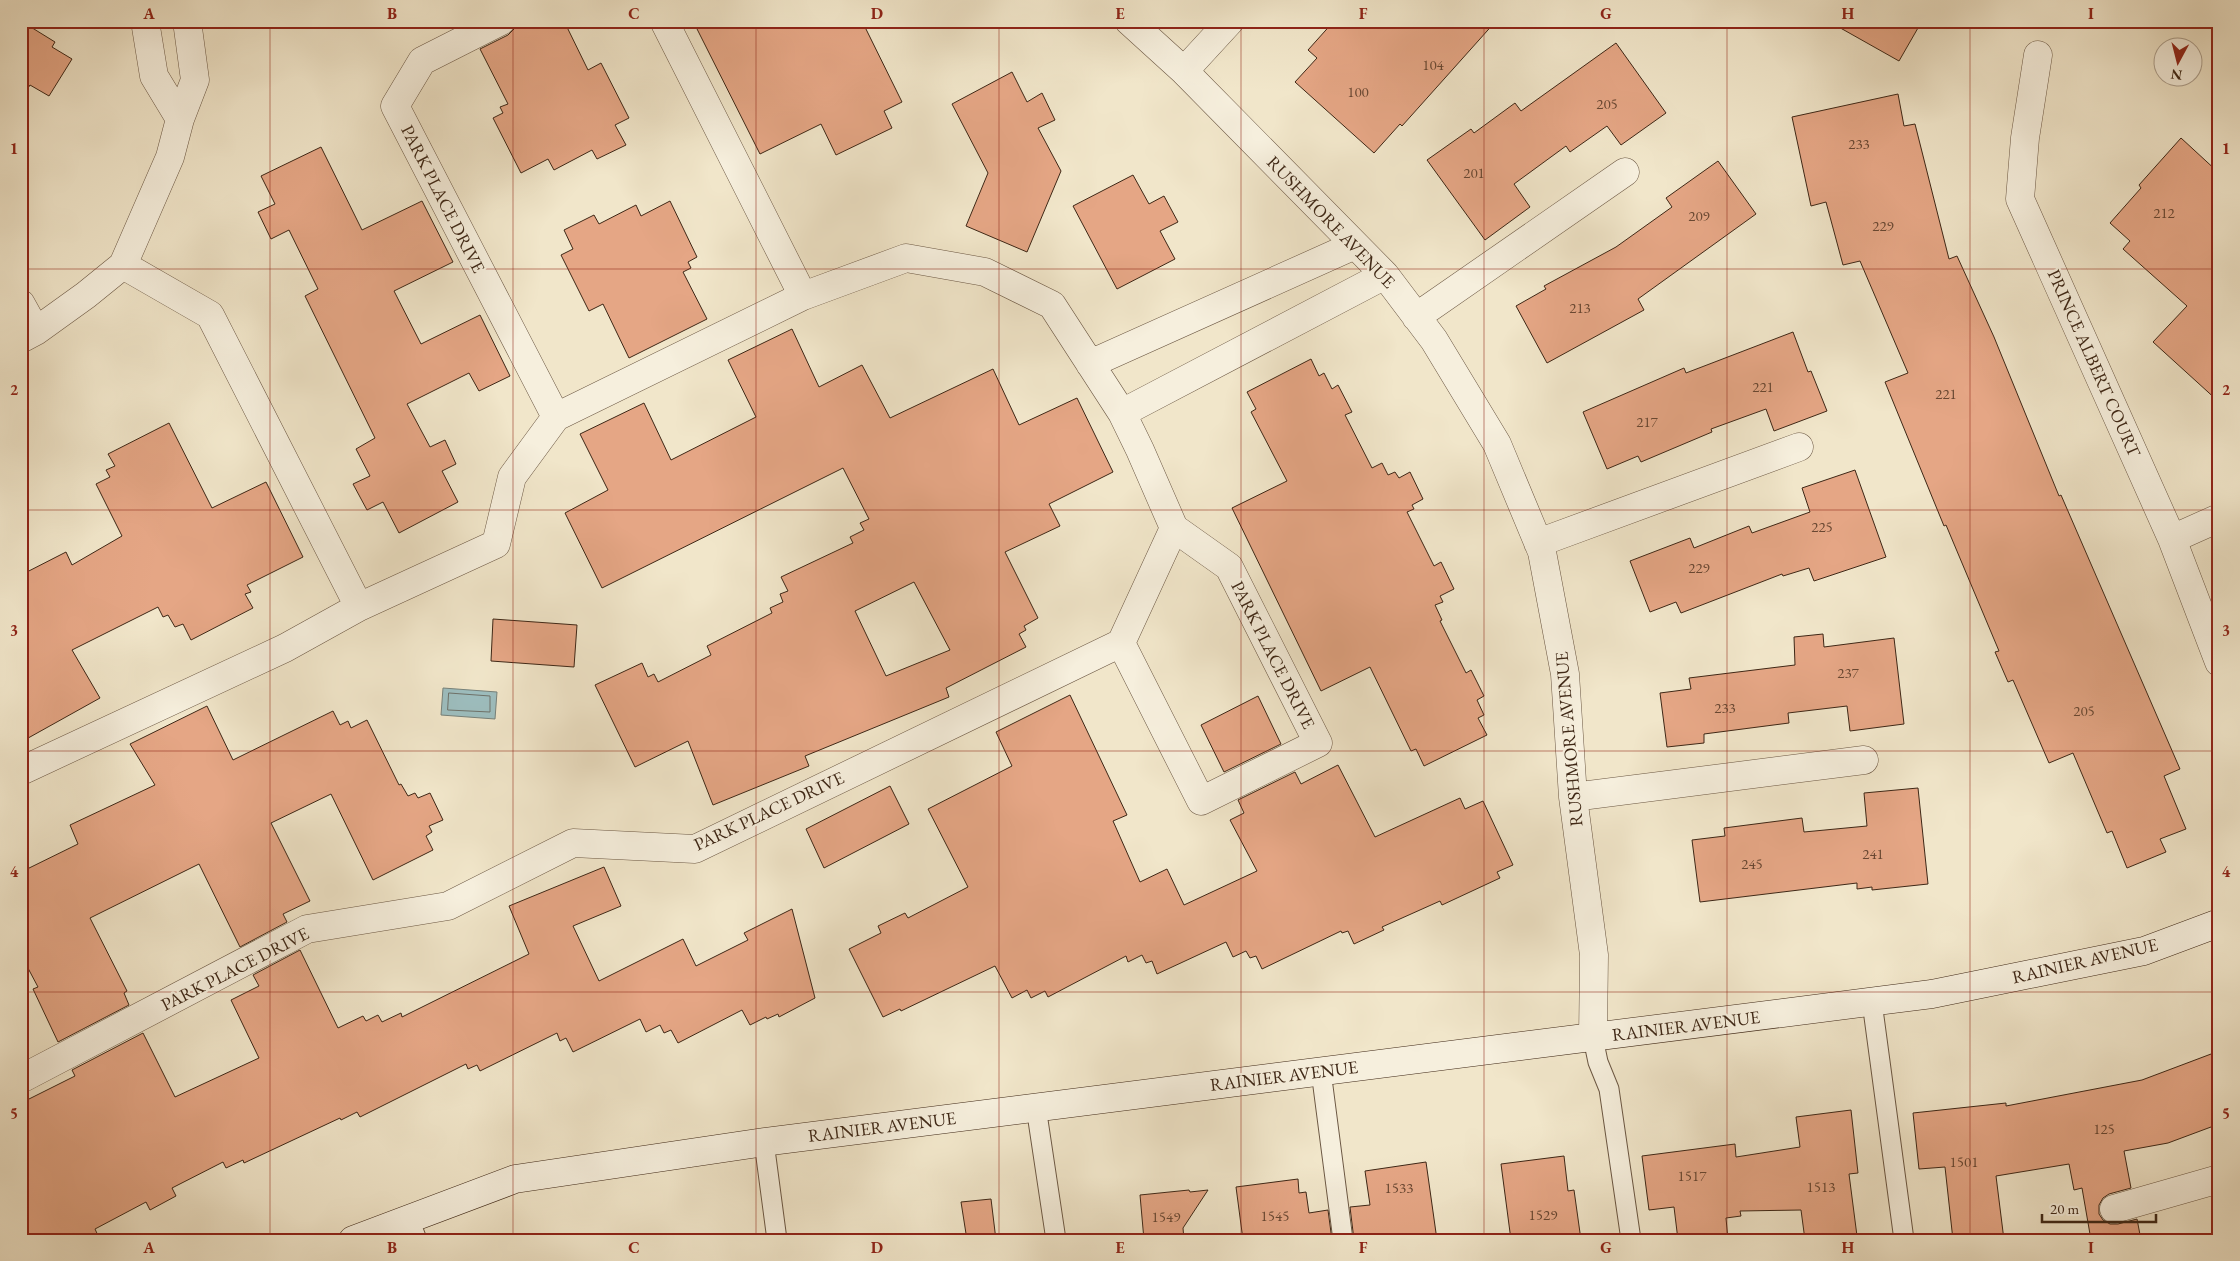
<svg xmlns="http://www.w3.org/2000/svg" width="2240" height="1261" viewBox="0 0 2240 1261" font-family="'EB Garamond',serif">
  <style>
    .water { fill: #9dbebf; stroke: #77827b }
    .lines { fill: none; stroke-linecap: round; stroke-linejoin: round }
    .shore { stroke: #6e726a; stroke-width: 1 }
    .building { fill: #e5a685; stroke: #3e2716; fill-rule: evenodd }
    .lane-casing { stroke: #6b5743; stroke-width: 21 }
    .street-casing { stroke: #6b5743; stroke-width: 29 }
    .secondary-casing { stroke: #3e2716; stroke-width: 29 }
    .lane { stroke: #f6efdd; stroke-width: 19 }
    .street { stroke: #f6efdd; stroke-width: 28 }
    .secondary { stroke: #f6efdd; stroke-width: 28 }
    .grid { fill: none; stroke: #8f2418; stroke-width: 1; stroke-opacity: 0.55 }
    .labels { text-anchor: middle; stroke-width: 4.5; stroke-linejoin: round; paint-order: stroke }
    .number-label { font-size: 15px; fill: #684732 }
    .street-label { font-size: 18px; fill: #3e2716; stroke: #f6efdd }
    .neatline { fill: none; stroke: #8f2418; stroke-width: 2 }
    .grid-label { font-size: 16px; text-anchor: middle; font-weight: bold; fill: #8f2418 }
  </style>
  <rect width="100%" height="100%" fill="#f1e6ca"/>
  <filter id="stains"><feTurbulence type="fractalNoise" baseFrequency=".004" numOctaves="4"/><feColorMatrix values="0 0 0 0 .2 0 0 0 0 .09 0 0 0 0 .02 0 0 0 .5 -.17"/></filter>
  <radialGradient id="worn" r=".72"><stop offset=".6" stop-color="#630" stop-opacity="0"/><stop offset="1" stop-color="#630" stop-opacity=".3"/></radialGradient>
  <!-- water -->
  <path class="water" d="M443,688L497,692L495,719L441,715Z"/>
  <g class="lines">
    <!-- shore -->
    <path class="shore" d="M449,693L490,696V712L448,710Z"/>
  </g>
  <!-- building -->
  <path class="building" d="M21,21L55,42L52,47L72,59L49,96L30,85L21,99Z
    M517,21H564L588,70L601,63L629,118L615,125L626,145L597,159L592,150L554,170L548,159L521,173L493,118L503,113L500,107L508,104L480,49L508,35L514,29Z
    M693,21H862L902,102L884,111L892,128L836,155L821,124L760,154Z
    M1334,21H1496L1402,126L1400,124L1374,153L1295,82L1317,58L1308,50Z
    M1828,21H1922L1899,61Z
    M1616,43L1666,113L1621,145L1607,126L1570,152L1566,146L1514,184L1530,207L1485,240L1427,160L1471,129L1474,133L1515,103L1521,111Z
    M1012,72L1027,102L1042,93L1055,120L1038,128L1061,171L1027,252L966,226L988,173L952,104Z
    M1898,94L1904,126L1915,124L1949,259L1957,256L1994,337L2059,496L2061,495L2180,769L2164,776L2186,829L2160,839L2166,852L2127,868L2112,831L2107,833L2073,753L2049,763L2013,680L2008,682L1995,652L1999,651L1946,525L1944,526L1885,382L1908,373L1860,261L1843,265L1826,202L1811,206L1792,117Z
    M2181,138L2219,173V402L2153,342L2187,306L2123,249L2130,241L2110,223L2141,188L2139,185Z
    M321,147L362,230L422,201L453,262L394,291L421,344L480,315L510,376L479,391L469,373L407,404L430,447L445,440L456,464L442,471L458,502L399,533L383,502L367,510L353,484L370,476L356,449L375,438L305,296L318,289L289,230L271,239L258,212L275,204L261,176Z
    M1718,161L1756,214L1638,299L1644,310L1547,363L1516,306L1546,289L1544,286L1616,247L1672,207L1666,198Z
    M1133,175L1149,204L1164,196L1178,222L1160,231L1175,259L1117,289L1073,206Z
    M670,201L697,257L688,262L691,268L683,272L707,319L629,358L603,304L589,311L561,255L573,249L564,230L594,215L599,224L636,205L641,216Z
    M792,329L819,387L862,365L890,418L993,369L1019,425L1077,398L1113,472L1049,504L1060,526L1005,552L1038,618L1024,626L1026,630L1019,634L1026,647L946,688L949,697L805,756L809,766L713,805L688,741L635,767L595,685L642,663L648,677L654,674L658,682L711,655L707,646L772,613L770,608L783,602L780,594L788,591L781,577L853,543L850,537L864,530L860,523L869,519L843,468L602,588L565,513L608,490L580,434L644,403L671,460L756,417L728,360ZM914,582L950,650L886,676L855,611Z
    M1793,332L1808,372L1811,371L1827,411L1774,431L1766,409L1711,429L1712,432L1641,462L1638,456L1607,469L1583,412L1684,368L1686,373Z
    M1311,359L1319,376L1324,373L1332,389L1338,385L1352,412L1345,415L1372,468L1382,463L1388,475L1395,472L1399,478L1410,472L1423,499L1412,505L1414,509L1407,512L1434,566L1441,562L1454,589L1440,596L1443,602L1435,605L1442,620L1440,621L1466,673L1471,670L1484,696L1477,700L1484,715L1478,718L1487,735L1424,766L1416,749L1411,751L1370,667L1321,691L1232,508L1287,481L1251,412L1256,409L1247,392Z
    M169,423L212,508L266,482L303,557L247,585L251,592L245,594L253,608L191,640L183,624L175,627L168,615L163,617L158,607L72,650L100,698L21,742V575L66,552L72,565L122,536L96,484L110,477L106,470L115,466L108,454Z
    M1855,470L1886,557L1814,581L1809,568L1783,576L1782,574L1681,613L1676,602L1650,612L1630,561L1690,538L1694,548L1749,526L1752,533L1810,512L1802,488Z
    M493,619L577,625L574,667L491,661Z
    M1823,634L1824,647L1894,638L1904,724L1850,731L1847,706L1788,713L1789,723L1704,734V743L1667,747L1660,693L1691,689L1689,678L1795,665L1794,637Z
    M1070,695L1127,815L1113,821L1140,882L1167,869L1184,905L1257,871L1230,820L1244,813L1238,800L1295,772L1301,784L1338,765L1375,837L1460,798L1465,809L1483,801L1513,865L1497,872L1500,878L1442,905L1440,901L1382,927L1384,930L1354,944L1348,931L1342,933L1341,931L1262,969L1256,956L1250,958L1246,951L1233,957L1226,942L1157,974L1152,961L1146,963L1142,955L1128,962L1126,956L1048,997L1045,991L1031,998L1027,990L1012,998L995,966L901,1011L900,1009L883,1017L849,949L881,933L878,926L905,913L908,918L968,887L928,809L1012,766L996,732Z
    M1258,696L1281,744L1224,772L1201,725Z
    M207,706L233,760L333,711L340,725L348,721L351,728L367,720L399,785L401,784L408,796L415,793L418,798L430,793L443,820L429,826L432,832L426,836L433,850L373,880L331,794L271,823L310,901L283,914L287,922L240,947L199,864L90,918L127,991L124,993L129,1005L58,1042L33,989L38,987L21,955V872L78,844L70,825L155,785L130,744Z
    M890,786L909,824L824,868L806,829Z
    M1918,788L1928,884L1872,890V887L1857,889V883L1700,902L1692,840L1725,836L1724,828L1802,818L1804,832L1867,826L1864,793Z
    M604,867L621,906L573,926L599,981L683,939L696,966L748,940L744,933L792,909L815,998L779,1017L778,1014L767,1019L766,1017L750,1025L742,1010L678,1043L671,1030L664,1033L660,1025L646,1032L640,1019L573,1052L566,1038L560,1041L557,1033L480,1071L477,1065L468,1069L466,1064L360,1117L357,1112L341,1120L340,1118L244,1163L243,1160L226,1168L223,1162L172,1188L176,1196L150,1210L146,1202L95,1229L100,1240H21V1103L75,1076L72,1070L143,1033L175,1097L259,1058L231,1000L259,986L253,975L300,950L338,1028L363,1016L366,1021L378,1015L382,1022L401,1013L402,1017L529,954L509,906Z
    M2219,1051V1124L2168,1143L2124,1151L2131,1188L2109,1194L2103,1198L2099,1205V1214L2103,1220L2110,1224H2118L2137,1219L2141,1240H2091L2082,1188L2074,1190L2069,1164L1996,1176L2004,1240H1953L1945,1167L1919,1169L1913,1113L2006,1103V1106L2142,1080Z
    M1851,1110L1858,1173L1849,1174L1857,1236L1828,1240H1805L1801,1210L1740,1211L1741,1216L1726,1218L1728,1240H1678L1674,1207L1649,1210L1642,1156L1735,1144L1736,1157L1800,1147L1796,1117Z
    M1564,1156L1568,1191L1574,1190L1581,1240H1511L1501,1164Z
    M1426,1162L1437,1240H1354L1350,1207L1370,1205L1365,1171Z
    M1298,1179L1299,1193L1306,1192L1309,1213L1328,1210L1332,1240H1243L1236,1187Z
    M1189,1190L1190,1192L1208,1190L1183,1228L1184,1240H1144L1140,1195Z
    M991,1199L996,1240H967L961,1202Z"/>
  <g class="lines">
    <defs>
      <path id="lane" d="M1872,1002L1904,1240
        M1593,1038L1598,1062L1609,1089L1631,1240
        M1321,1071L1343,1240
        M1036,1107L1056,1240
        M764,1142L777,1240
        M409,1219L417,1240"/>
      <path id="street" d="M145,21L154,76L180,119
        M501,21L422,61L395,106L556,417
        M664,21L803,296
        M1129,21L1184,71L1385,275L1434,340L1497,444L1542,552L1565,674L1573,797L1594,955L1593,1038
        M2038,55L2025,138L2020,199L2172,539L2219,662
        M1184,71L1230,21
        M123,265L210,315L359,607
        M21,304L36,331
        M1416,317L1625,172
        M21,339L36,331L86,295L123,265L170,157L180,119L195,80L187,21
        M1090,364L1355,245
        M1122,413L1385,275
        M2172,539L2219,518
        M1538,543L1799,447
        M1121,643L1201,801L1318,743L1229,567L1174,528
        M21,771L285,648L359,607L496,544L512,477L556,417L803,296L906,258L985,272L1052,305L1122,413L1140,450L1174,528L1121,643L695,849L573,843L448,906L307,929L21,1079
        M1573,797L1864,760
        M2114,1209L2219,1179"/>
      <path id="secondary" d="M353,1240L515,1179L764,1142L1932,994L2144,951L2219,923"/>
    </defs>
    <!-- lane casing -->
    <use href="#lane" class="lane-casing"/>
    <!-- street casing -->
    <use href="#street" class="street-casing"/>
    <!-- secondary casing -->
    <use href="#secondary" class="secondary-casing"/>
    <!-- lane -->
    <use href="#lane" class="lane"/>
    <!-- street -->
    <use href="#street" class="street"/>
    <!-- secondary -->
    <use href="#secondary" class="secondary"/>
  </g>
  <!-- grid -->
  <path class="grid" d="M270,21V1240M513,21V1240M756,21V1240M999,21V1240M1241,21V1240M1484,21V1240M1727,21V1240M1970,21V1240M21,269H2219M21,510H2219M21,751H2219M21,992H2219"/>
  <g class="labels">
    <!-- number labels -->
    <g class="number-label">
      <text x="1433" y="70">104</text>
      <text x="1358" y="97">100</text>
      <text x="1607" y="109">205</text>
      <text x="1859" y="149">233</text>
      <text x="1474" y="178">201</text>
      <text x="2164" y="218">212</text>
      <text x="1699" y="221">209</text>
      <text x="1883" y="231">229</text>
      <text x="1580" y="313">213</text>
      <text x="1763" y="392">221</text>
      <text x="1946" y="399">221</text>
      <text x="1647" y="427">217</text>
      <text x="1822" y="532">225</text>
      <text x="1699" y="573">229</text>
      <text x="1848" y="678">237</text>
      <text x="1725" y="713">233</text>
      <text x="2084" y="716">205</text>
      <text x="1873" y="859">241</text>
      <text x="1752" y="869">245</text>
      <text x="2104" y="1134">125</text>
      <text x="1964" y="1167">1501</text>
      <text x="1692" y="1181">1517</text>
      <text x="1821" y="1192">1513</text>
      <text x="1399" y="1193">1533</text>
      <text x="1543" y="1220">1529</text>
      <text x="1275" y="1221">1545</text>
      <text x="1166" y="1222">1549</text>
    </g>
    <!-- street labels -->
    <g class="street-label">
      <text transform="translate(443 199) rotate(63)" y="6">PARK PLACE DRIVE</text>
      <text transform="translate(1331 222) rotate(46)" y="6">RUSHMORE AVENUE</text>
      <text transform="translate(2094 363) rotate(66)" y="6">PRINCE ALBERT COURT</text>
      <text transform="translate(1273 655) rotate(63)" y="6">PARK PLACE DRIVE</text>
      <text transform="translate(1569 739) rotate(-95)" y="6">RUSHMORE AVENUE</text>
      <text transform="translate(769 811) rotate(-25)" y="6">PARK PLACE DRIVE</text>
      <text transform="translate(2085 961) rotate(-13)" y="6">RAINIER AVENUE</text>
      <text transform="translate(235 969) rotate(-27)" y="6">PARK PLACE DRIVE</text>
      <text transform="translate(1686 1026) rotate(-7)" y="6">RAINIER AVENUE</text>
      <text transform="translate(1284 1076) rotate(-7)" y="6">RAINIER AVENUE</text>
      <text transform="translate(882 1127) rotate(-7)" y="6">RAINIER AVENUE</text>
    </g>
  </g>
  <!-- margin -->
  <rect width="2240" height="1261" fill="none" stroke="#f1e6ca" stroke-width="55"/>
  <!-- north arrow -->
  <g transform="translate(2178 62) rotate(187)"><circle r="24" fill="#f6efdd" stroke="#ac9f8d"/>
  <path d="M0-4L9 19L0 12L-9 19Z" fill="#8f2418"/>
  <text y="-8" font-size="14" font-weight="bold" text-anchor="middle" fill="#3e2716">N</text>
  </g>
  <!-- scale -->
  <path d="M2042 1214v8h114v-8" fill="none" stroke="#3e2716" stroke-width="2.5"/>
  <text x="2050" y="1214" font-size="15" fill="#3e2716" stroke="#f6efdd" stroke-width="4" paint-order="stroke">20 m</text>
  <rect x="28" y="28" width="2184" height="1206" class="neatline"/>
  <g class="grid-label">
    <text x="149" y="19">A</text>
    <text x="392" y="19">B</text>
    <text x="634" y="19">C</text>
    <text x="877" y="19">D</text>
    <text x="1120" y="19">E</text>
    <text x="1363" y="19">F</text>
    <text x="1606" y="19">G</text>
    <text x="1848" y="19">H</text>
    <text x="2091" y="19">I</text>
    <text x="14" y="154">1</text>
    <text x="2226" y="154">1</text>
    <text x="14" y="395">2</text>
    <text x="2226" y="395">2</text>
    <text x="14" y="636">3</text>
    <text x="2226" y="636">3</text>
    <text x="14" y="877">4</text>
    <text x="2226" y="877">4</text>
    <text x="14" y="1119">5</text>
    <text x="2226" y="1119">5</text>
    <text x="149" y="1253">A</text>
    <text x="392" y="1253">B</text>
    <text x="634" y="1253">C</text>
    <text x="877" y="1253">D</text>
    <text x="1120" y="1253">E</text>
    <text x="1363" y="1253">F</text>
    <text x="1606" y="1253">G</text>
    <text x="1848" y="1253">H</text>
    <text x="2091" y="1253">I</text>
  </g>
  <rect width="100%" height="100%" filter="url(#stains)"/>
  <rect width="100%" height="100%" fill="url(#worn)"/>
</svg>
